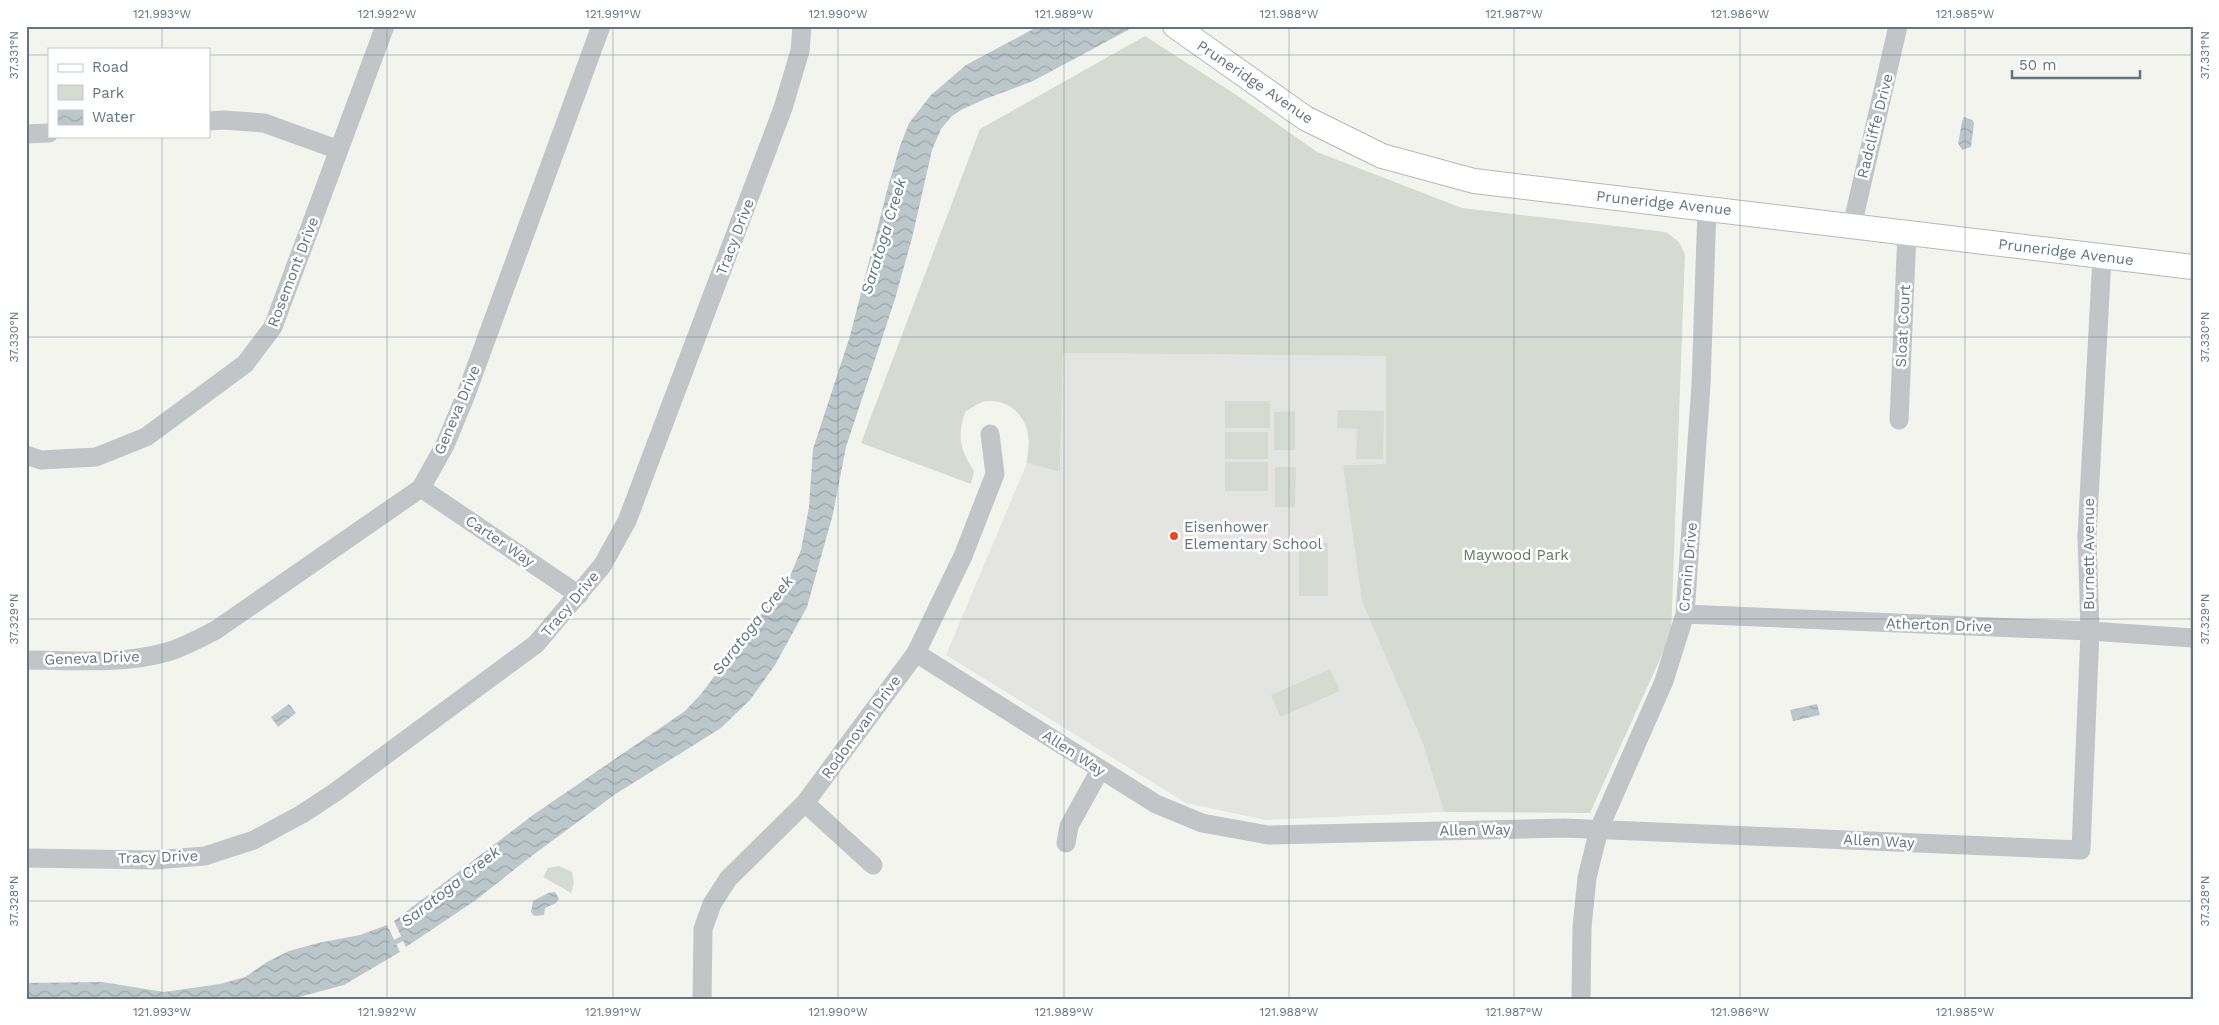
<svg xmlns="http://www.w3.org/2000/svg" width="2219" height="1025" viewBox="0 0 2219 1025" font-family="'Work Sans',sans-serif">
  <style>
    .built { fill: #e4e5e3 }
    .green { fill: #d5dbd0 }
    .water { fill: url(#water-waves) }
    .lines { fill: none; stroke-linecap: round; stroke-linejoin: round }
    .stream { stroke: #bcc7cc; stroke-width: 5 }
    .major-casing { stroke: #b4b8bc; stroke-width: 26 }
    .minor { stroke: #c1c5c8; stroke-width: 19 }
    .major { stroke: #fff; stroke-width: 24 }
    .ticks { fill: none; stroke: #617482; stroke-width: 1; stroke-opacity: 0.45 }
    .poi-dot { fill: #ea4719; stroke: #fff; stroke-width: 2 }
    .labels { text-anchor: middle; stroke-width: 5; stroke-linejoin: round; paint-order: stroke }
    .street-label { font-size: 15px; fill: #617482; stroke: #fff }
    .poi-label { font-size: 15px; fill: #617482; stroke: #fff; text-anchor: start }
    .park-label { font-size: 15px; fill: #667961; stroke: #fff }
    .water-label { font-size: 16px; font-style: italic; fill: #5d7780; stroke: #fff }
    .neatline { fill: none; stroke: #617482; stroke-width: 2 }
    .ticks-label { font-size: 12px; text-anchor: middle; fill: #617482 }
  </style>
  <defs>
    <pattern id="water-waves" width="16" height="10" patternUnits="userSpaceOnUse" patternTransform="scale(1.25)"><rect width="16" height="10" fill="#bcc7cc"/><path d="M0 5q4-4 8 0t8 0" fill="none" stroke="#9ca6ab"/></pattern>
  </defs>
  <rect width="100%" height="100%" fill="#f4f4ef"/>
  <!-- built -->
  <path class="built" d="M1063,353L1386,356V464L1343,465L1444,812L1265,820L1186,803L946,655L1027,463L1060,472Z"/>
  <!-- green -->
  <path class="green" d="M1145,36L1238,96L1317,152L1462,208L1666,232L1679,242L1685,254L1671,635L1590,813L1444,812L1423,743L1362,601L1343,465L1386,464V356L1063,353L1060,472L1027,463C1027,454 1030,443 1028,435C1025,413 1005,397 982,402C977,404 970,409 965,412C957,438 960,449 974,471L971,484L861,443L980,129Z
    M1225,401H1270V428H1225Z
    M1338,410L1384,411L1383,459H1356L1357,429L1337,428Z
    M1295,411V450H1274V412Z
    M1225,432H1268V459H1225Z
    M1225,462H1268V491H1225Z
    M1275,467H1296L1295,507H1275Z
    M1299,543H1328V596H1299Z
    M1330,669L1340,691L1280,717L1271,695Z
    M559,866L572,872L574,884L571,893L543,877L548,868Z"/>
  <!-- water -->
  <path class="water" d="M1039,26H1126L1130,29L1033,81L985,99L961,110L951,117L941,129L932,150L912,238L895,299L846,447L833,514L807,607L775,665L750,700L721,728L614,795L525,861L476,900L406,947L394,921L533,815L685,711L701,694L790,576L801,550L809,507L813,449L850,336L888,187L900,146L909,123L931,95L966,65Z
    M1964,117L1972,120L1974,123L1971,147L1962,150L1958,143C1961,134 1960,125 1964,117Z
    M289,704L296,713L278,727L271,717Z
    M1817,704L1820,715L1793,721L1790,710Z
    M555,892L559,899L556,903L545,908L544,915L534,916L531,912L533,901L548,893Z
    M387,925L400,952L344,985L292,999H26V983L102,982L164,992L220,984L245,977L267,962L289,951L318,943L360,935Z"/>
  <g class="lines">
    <!-- stream -->
    <path class="stream" d="M390,945L407,936"/>
    <defs>
      <path id="major" d="M1175,26L1305,118L1382,156L1474,181L2193,267"/>
    </defs>
    <!-- major casing -->
    <use href="#major" class="major-casing"/>
    <!-- minor -->
    <path class="minor" d="M209,121L224,120L264,123L339,150
      M26,134L49,133
      M1852,226L1898,26
      M1899,420L1907,233
      M26,455L41,460L96,457L146,437L245,364L273,327L385,26
      M421,488L579,595
      M1685,614L2090,631L2193,638
      M916,653L1156,804L1202,823L1268,835L1564,828L2081,850L2090,631L2087,536L2102,257
      M26,660C72,660 122,665 167,652C184,647 200,638 216,630L421,488L445,445L465,397L601,26
      M805,803L873,865
      M1066,843L1069,826L1100,770
      M26,858L154,860L205,856L254,840L302,814L334,793L536,644L602,566L627,521L783,108L800,51L802,26
      M702,999L703,929L712,904L728,879L805,803L916,653L963,556L995,474L990,434
      M1581,999L1582,927L1587,878L1599,829L1664,681L1685,614L1701,385L1707,208"/>
    <!-- major -->
    <use href="#major" class="major"/>
  </g>
  <!-- ticks -->
  <path class="ticks" d="M162,26V49M387,26V999M613,26V999M838,26V999M1064,26V999M1289,26V999M1514,26V999M1740,26V999M1965,26V999M2191,26V999M26,55H49M209,55H2193M162,136V999M26,337H2193M26,619H2193M26,901H2193"/>
  <!-- markers -->
  <circle class="poi-dot" cx="1174" cy="536" r="5"/>
  <g class="labels">
    <!-- street labels -->
    <g class="street-label">
      <text transform="translate(1255 82) rotate(34)" y="5">Pruneridge Avenue</text>
      <text transform="translate(1875 126) rotate(-76)" y="5">Radcliffe Drive</text>
      <text transform="translate(1664 203) rotate(6)" y="5">Pruneridge Avenue</text>
      <text transform="translate(735 237) rotate(-69)" y="5">Tracy Drive</text>
      <text transform="translate(2066 252) rotate(7)" y="5">Pruneridge Avenue</text>
      <text transform="translate(293 272) rotate(-69)" y="5">Rosemont Drive</text>
      <text transform="translate(1903 326) rotate(-87)" y="5">Sloat Court</text>
      <text transform="translate(457 410) rotate(-67)" y="5">Geneva Drive</text>
      <text transform="translate(500 541) rotate(34)" y="5">Carter Way</text>
      <text transform="translate(2089 554) rotate(-90)" y="5">Burnett Avenue</text>
      <text transform="translate(1688 567) rotate(-85)" y="5">Cronin Drive</text>
      <text transform="translate(570 604) rotate(-50)" y="5">Tracy Drive</text>
      <text transform="translate(1939 625) rotate(2)" y="5">Atherton Drive</text>
      <text transform="translate(92 658) rotate(-2)" y="5">Geneva Drive</text>
      <text transform="translate(861 727) rotate(-54)" y="5">Rodonovan Drive</text>
      <text transform="translate(1074 753) rotate(33)" y="5">Allen Way</text>
      <text transform="translate(1475 830) rotate(-1)" y="5">Allen Way</text>
      <text transform="translate(1879 841) rotate(3)" y="5">Allen Way</text>
      <text transform="translate(158 857) rotate(-2)" y="5">Tracy Drive</text>
    </g>
    <!-- poi labels -->
    <g class="poi-label">
      <text x="1184" y="532">Eisenhower<tspan x="1184" dy="17">Elementary School</tspan></text>
    </g>
    <!-- park labels -->
    <g class="park-label">
      <text x="1516" y="560">Maywood Park</text>
    </g>
    <!-- water labels -->
    <g class="water-label">
      <text transform="translate(883 236) rotate(-73)" y="6">Saratoga Creek</text>
      <text transform="translate(752 625) rotate(-52)" y="6">Saratoga Creek</text>
      <text transform="translate(450 886) rotate(-38)" y="6">Saratoga Creek</text>
    </g>
  </g>
  <!-- border -->
  <rect width="2219" height="1025" fill="none" stroke="#ffffff" stroke-width="55"/>
  <!-- legend -->
  <rect x="48" y="48" width="162" height="90" fill="#ffffff" stroke="#c0c7cd"/>
  <rect x="58" y="64" width="25" height="8" fill="#ffffff" stroke="#c0c7cd"/>
  <text x="92" y="72" font-size="15" fill="#617482">Road</text>
  <rect x="58" y="85" width="25" height="15" fill="#d5dbd0" stroke="#c0c7cd"/>
  <text x="92" y="98" font-size="15" fill="#617482">Park</text>
  <rect x="58" y="110" width="25" height="15" fill="url(#water-waves)" stroke="#c0c7cd"/>
  <text x="92" y="122" font-size="15" fill="#617482">Water</text>
  <!-- scale -->
  <path d="M2012 70v8h128v-8" fill="none" stroke="#617482" stroke-width="2.5"/>
  <text x="2019" y="70" font-size="15" fill="#617482" stroke="#ffffff" stroke-width="4" paint-order="stroke">50 m</text>
  <rect x="28" y="28" width="2164" height="970" class="neatline"/>
  <g class="ticks-label">
    <text x="162" y="18">121.993°W</text>
    <text x="387" y="18">121.992°W</text>
    <text x="613" y="18">121.991°W</text>
    <text x="838" y="18">121.990°W</text>
    <text x="1064" y="18">121.989°W</text>
    <text x="1289" y="18">121.988°W</text>
    <text x="1514" y="18">121.987°W</text>
    <text x="1740" y="18">121.986°W</text>
    <text x="1965" y="18">121.985°W</text>
    <text transform="translate(14 55) rotate(-90)" y="4">37.331°N</text>
    <text transform="translate(2205 55) rotate(-90)" y="4">37.331°N</text>
    <text transform="translate(14 337) rotate(-90)" y="4">37.330°N</text>
    <text transform="translate(2205 337) rotate(-90)" y="4">37.330°N</text>
    <text transform="translate(14 619) rotate(-90)" y="4">37.329°N</text>
    <text transform="translate(2205 619) rotate(-90)" y="4">37.329°N</text>
    <text transform="translate(14 901) rotate(-90)" y="4">37.328°N</text>
    <text transform="translate(2205 901) rotate(-90)" y="4">37.328°N</text>
    <text x="162" y="1016">121.993°W</text>
    <text x="387" y="1016">121.992°W</text>
    <text x="613" y="1016">121.991°W</text>
    <text x="838" y="1016">121.990°W</text>
    <text x="1064" y="1016">121.989°W</text>
    <text x="1289" y="1016">121.988°W</text>
    <text x="1514" y="1016">121.987°W</text>
    <text x="1740" y="1016">121.986°W</text>
    <text x="1965" y="1016">121.985°W</text>
  </g>
</svg>
